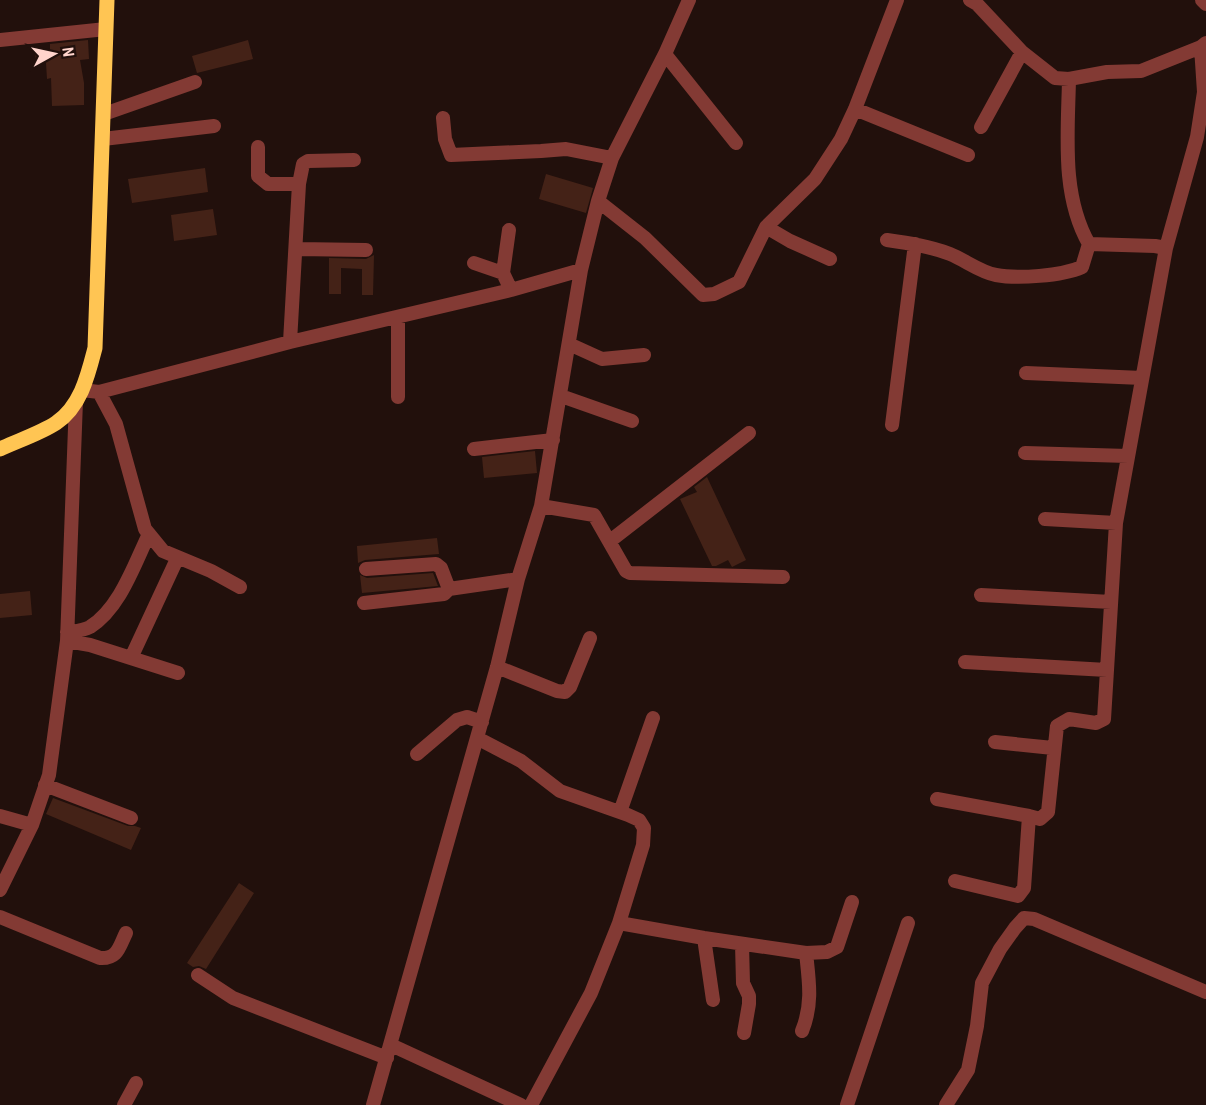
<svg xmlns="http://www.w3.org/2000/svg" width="1206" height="1105" viewBox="0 0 1206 1105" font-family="'Archivo Narrow',sans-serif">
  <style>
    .building { fill: #442217 }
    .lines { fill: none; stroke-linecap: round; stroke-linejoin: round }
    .minor { stroke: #833a34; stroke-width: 14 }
    .major { stroke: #ffc553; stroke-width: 15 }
  </style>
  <rect width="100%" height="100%" fill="#22100c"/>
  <!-- building -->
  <path class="building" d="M88,40L89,59L80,60L84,83V105L52,106L51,78L47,79L46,63H36L35,51L50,49V44Z
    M248,40L253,59L197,73L192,56Z
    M205,168L208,192L132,203L128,179Z
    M546,174L593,188L586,213L539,199Z
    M213,209L217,235L174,241L171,215Z
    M374,255L373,295H362V269L341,268V294H329V258L366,259Z
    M535,451L537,473L484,478L482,457Z
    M707,477L746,560L732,567L728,560L716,566H712L680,499L697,492L694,487Z
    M437,538L439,554L365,560L358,563L357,546Z
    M433,573L438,586L362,593L360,575L367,578Z
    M30,591L32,615L0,618V594Z
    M53,798L128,826H135L141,828L131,850L46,814Z
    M239,883L254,893L206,969L199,966L193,967L187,963Z"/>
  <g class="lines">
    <!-- minor -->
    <path class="minor" d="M970,0L977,4L1022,52L1055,78L1069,79L1107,72L1141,71L1201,47L1206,43
      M1202,0L1206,4
      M0,40L106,29
      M665,54L736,143
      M855,109L968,155
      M104,114L195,82
      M443,118L445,139L451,155L541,151L566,149L612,158
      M981,127L1022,52
      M103,139L214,126
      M258,147V176L268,184H299
      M598,201L645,238L703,295L714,294L739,282L766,227
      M887,240C908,243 929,246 950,254C965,260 980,272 996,275C1017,279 1062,276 1082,267L1089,244C1061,195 1068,134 1069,79
      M1089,244L1155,246L1166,248
      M297,249L366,250
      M830,259L790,241L766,227L815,179L841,139L855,109L897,0
      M474,263L503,273L511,290
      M581,270L598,201L612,158L665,54L689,0
      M503,273L509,230
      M290,342L299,184L303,164L308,161L354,160
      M569,344L602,359L644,355
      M1026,373L1142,378
      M82,390L99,392L290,342L511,290L581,270L541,506L518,579L497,667L373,1105
      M99,392L116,424L145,529L163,551L211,571L240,587
      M561,396L632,421
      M398,397V317
      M892,425L915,244
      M474,449L553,440
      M1025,453L1128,456
      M541,506L594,515L626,571L630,573L783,577
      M1045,519L1116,523
      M610,541L749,433
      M366,569L436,564L441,568L449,589
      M981,595L1111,602
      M364,603L444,594L449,589L518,579
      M67,632C74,631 83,631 90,627C120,608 134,565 149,534
      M67,641L90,645L178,673
      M131,658L177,559
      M965,662L1107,670
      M497,667L557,691L565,692L570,687L590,638
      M477,738L521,761L560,791L628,815L639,820L644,828L643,845L619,923L591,993L531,1105
      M995,742L1053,748
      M417,754L457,720L467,717L482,722
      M45,785L131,818
      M937,799L1029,816
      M620,812L653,718
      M0,816L32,825
      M955,881L1018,896L1024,888L1029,816L1040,819L1048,812L1057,726L1069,719L1096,723L1104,719L1116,523L1166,248L1197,137L1204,92L1201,47
      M0,890L32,825L49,775L67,641L76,401
      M0,917L100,958C118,959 119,947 126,933
      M619,923L704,938L806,953L827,952L837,947L852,902
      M704,938L713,1000
      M742,944L743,983L749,996V1004L744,1033
      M198,975L233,998L387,1058
      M802,1031C813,1004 809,981 806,953
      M391,1045L521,1105
      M124,1105L136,1083
      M847,1105L908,923
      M946,1105L968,1070L977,1026L982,983L1000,949L1015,928L1024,918L1034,919L1206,992"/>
    <!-- major -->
    <path class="major" d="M0,449C17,441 41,433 56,423C81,406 88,375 95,348L107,0"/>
  </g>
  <!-- north arrow -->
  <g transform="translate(54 54) rotate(82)" stroke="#22100c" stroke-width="4.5" paint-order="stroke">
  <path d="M0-4.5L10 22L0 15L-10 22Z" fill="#ffd4cc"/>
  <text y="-9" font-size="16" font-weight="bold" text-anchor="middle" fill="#ffd4cc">N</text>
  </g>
</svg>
